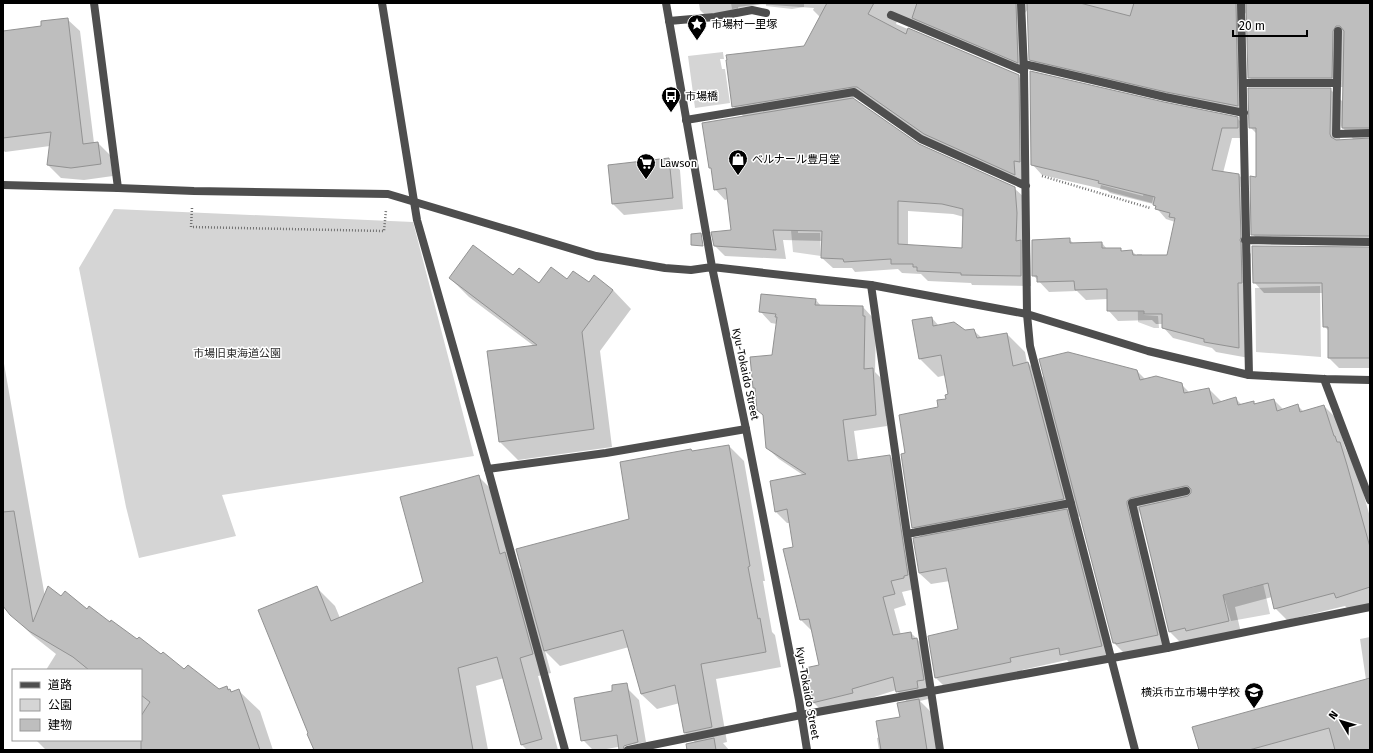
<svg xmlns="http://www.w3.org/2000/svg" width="1373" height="753" viewBox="0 0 1373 753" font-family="'Fira Sans','Noto Sans JP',sans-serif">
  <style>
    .green { fill: #d5d5d5 }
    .shadow { fill: #0003; fill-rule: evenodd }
    .building { fill: #bebebe; stroke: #929292; fill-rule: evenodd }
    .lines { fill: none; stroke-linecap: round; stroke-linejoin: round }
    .path { stroke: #707070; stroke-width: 2.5; stroke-dasharray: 1 2; stroke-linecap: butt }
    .service { stroke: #4e4e4e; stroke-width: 8 }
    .minor { stroke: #4e4e4e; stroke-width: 8 }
    .tertiary { stroke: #4e4e4e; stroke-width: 8 }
    .labels { text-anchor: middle; stroke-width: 3; stroke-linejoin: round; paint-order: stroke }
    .poi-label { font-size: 11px; fill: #000; stroke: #fff; text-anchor: start }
    .park-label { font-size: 11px; fill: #2c2c2c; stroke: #fff }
    .street-label { font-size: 11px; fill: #000; stroke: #fff }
  </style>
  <rect width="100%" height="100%" fill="#fff"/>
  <!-- green -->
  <path class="green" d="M731,3H764V4L732,9Z
    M766,3H804V7L792,9L766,6Z
    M723,53L724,59H720L722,69H725L730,103L695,108L688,56L723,52Z
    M1101,185L1143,196L1146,185L1156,187L1152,203L1100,189Z
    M114,209L413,222L474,456L222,495L236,536L139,558L126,507L79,268Z
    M798,229V233H820L821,256L793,252L791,230Z
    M1137,254H1142L1144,315L1158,316L1159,328H1154L1138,322Z
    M1320,286L1321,357L1256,352L1255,288Z
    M1249,522L1270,614L1231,621L1225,600L1216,602L1215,597L1255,587L1252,573Z"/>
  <!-- shadow -->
  <path class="shadow" d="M699,3H1370V246L1263,244L1252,234L1257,178V134L1250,127L1249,90H1331L1343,102V87H1259L1249,77L1248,9L1245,14L1247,116L1177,101L1040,69L1030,59L1028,9L1025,13L1028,72L897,21L896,24L1018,76L1028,86L1029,172L1024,170V184L935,144L864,96L852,98L918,145L1014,188L1025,198L1026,247L1030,252L1031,286L972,285L971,283L928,281L921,274L902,273L898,269L855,272L852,268H833L822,258L823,241L783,240L786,259L725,256L715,246L732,231L728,199L725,200L715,189L712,170L710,167L744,117L733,106L805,47L820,17L813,10L814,8L760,4L738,7L739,16L710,20L700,10ZM1341,126L1354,140H1340ZM908,211L953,214L964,217L963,249L908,246Z
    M67,19L80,31L94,143H98L110,155L113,176L84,180L61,178L48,165L50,146L5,152L3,150V32L43,27Z
    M1164,103L1237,118L1248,129V138H1232L1223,173L1239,175L1249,186L1250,248L1249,251L1251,254V293H1247L1249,358L1216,352L1212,348L1173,338L1163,327V324H1156L1152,320L1118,321L1108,310V299L1086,300L1077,291L1049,292L1033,275L1069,239L1074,244L1102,243L1107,249H1120L1123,252L1132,251L1137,256H1168L1175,222L1166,219L1153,204L1110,193L1107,190L1042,175L1032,164Z
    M669,159L680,170L683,209L624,215L613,204Z
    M1370,248V368H1339L1329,358V331L1324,326L1323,293H1264L1254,282Z
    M513,277L539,284L567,280L589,284L613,290L631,309L600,351L612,447L518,460L500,442L534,346L469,297L450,278Z
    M816,300L821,306L863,307L874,319L876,328L875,372L884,381L887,426L854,431L858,460L890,456L901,468L915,589L902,592L906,605L894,609L901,635L911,633L928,650V699L920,701L933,714L939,750H879L877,738L880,737L901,718L907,702L896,690L824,713L813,702L820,666L812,631L801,620L784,550L794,548L790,523H787L776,512L771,482L803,475L779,459L767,448L764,415L756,390L754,388L773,355L777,324L771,323L760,311Z
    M932,318L939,326L965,331L973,330L982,338L1007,334L1025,352L1027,363H1028L1046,380L1137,371L1145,379L1181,384L1190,393L1209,389L1222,402L1236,399L1242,405L1253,402L1256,405L1274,400L1284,410L1298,406L1304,412L1324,406L1336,418L1345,447L1359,478L1370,517V603L1349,610L1345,606L1287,620L1275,608L1272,597L1235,607L1241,633L1182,644L1170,632L1140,510L1138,517L1170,647L1126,655L1114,643L1081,516L1074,518L1113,657L1073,667L1067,660L1022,670V673L947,689L935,677L960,630L950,581L931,584L919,573L923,538L913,527L906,454L950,395L946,375L938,377L920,359Z
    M3,358L45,597L61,598L88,611L219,690L226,687L233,692L239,691L260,711L273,750H46L36,740H141V670H46L56,654L32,635L3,605Z
    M729,446L744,461L765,581H763L772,632L775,635L781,667L716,679L727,742L723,743L729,750H688L696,743L685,733L680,703L657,709L641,694L629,647L560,666L545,651L551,673L538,676L558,750H527L521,744L504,678L476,686L488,750H315L316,587L335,606L340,618L424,583L478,476L497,495L516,565L523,571L630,519L693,452Z
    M1370,637V750H1200L1366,680L1360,639Z
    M628,689L639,700L646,742L601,750H593L582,739Z"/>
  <!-- building -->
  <path class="building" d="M827,3H874L868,14L906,34L908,28L1019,75L1020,162L1014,161L1015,175L924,134L857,87H853L732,107L726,60H727L726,55L804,46Z
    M917,3H1016L1018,63L912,18Z
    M1027,3H1080L1130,16L1134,3H1236L1238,106L1166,92L1029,60Z
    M1246,3H1370V128H1342L1344,31L1340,26H1336L1333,31L1332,78H1248Z
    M68,18L83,144L98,142L101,164L71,168L47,165L51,132L3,138V31L41,26V21Z
    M1030,71L1164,102L1238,117V128H1222L1212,170L1239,174L1241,237L1240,240L1241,243L1242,283H1238L1239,348L1204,342V339L1162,328V314H1144V311H1107V289L1075,290L1074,281L1037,282V276H1032V240L1070,238V243L1102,242V248H1121V251L1132,250L1133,255H1167L1175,218L1169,217L1170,213L1155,209L1156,206L1153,205L1155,197L1098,183L1099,181L1031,165Z
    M1248,88H1331L1330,134L1331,137L1336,140L1370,138V236L1251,235L1250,176L1256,177V128H1249Z
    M853,98L919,144L1015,187L1017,213L1016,241L1021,240V276L961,275V273L917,271V267H913V264H891V259L844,262L843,259L821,258L822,231L773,230L776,250L714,246L711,232L731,230L726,188L714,190L711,168H709L702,123ZM898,201L942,204L963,209L962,248L898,244Z
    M669,158L673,198L612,204L608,165Z
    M701,233L703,246L691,245V234Z
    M473,245L513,275L519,268L539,283L551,267L567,279L573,271L589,282L594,275L613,290L582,332L594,429L499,442L487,351L537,345L449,278Z
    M1252,246L1370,247V358H1328V327H1323L1322,283H1253Z
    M761,294L816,299L815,305L863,306V316H865L864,369L873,368L876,415L843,420L848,461L890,455L908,575L904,576V578L891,581L895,594L883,597L893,635L911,632L912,639L917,638L924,680L917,681L918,688L896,692L893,677L852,689L853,693L812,703L805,668L819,665L809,619L800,620L783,549L793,547L787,509L775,512L770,481L806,474L766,448L763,415L757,410L755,388H753L750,357L772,355L777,317H775L776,314L759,312Z
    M932,317L933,326L954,322L965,330L974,329L977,338L1007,333L1013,366L1028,362L1064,499L912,528L901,454L905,453L899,415L938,407L937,400L946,399L945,395L948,394L941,355L919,359L912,320Z
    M1068,352L1137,370L1140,380L1156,376L1182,383L1184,393L1209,388L1213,404L1236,397L1238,405L1254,401V404L1274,399L1277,411L1298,404L1300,412L1324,405L1334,436H1335L1337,442H1340L1347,465L1370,547V587L1336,598L1334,593L1274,609L1268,583L1223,595L1229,621L1186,631L1185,628L1169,632L1139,507L1188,496L1191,493V489L1188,486H1185L1131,498L1127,501V504L1158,635L1116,644V643H1113L1039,359Z
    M729,445L750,566L748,567L758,619L760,618L766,652L701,664L712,727L684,733L675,685L641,694L623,630L544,651L516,549L629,519L620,462L691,449L692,451Z
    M479,475L500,554L505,552L533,654L520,658L542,739L521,745L497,657L458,668L473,750H314L307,734L308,733L258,610L317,586L331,621L423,582L400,497Z
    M1067,509L1102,646L1060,655L1059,648L1010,658L1011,662L935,678L928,636L958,629L946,568L919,573L913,538Z
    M14,511L33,622L48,586L61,596L65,591L87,609L89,606L110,622L111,620L137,639L139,637L161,654L163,652L184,669L188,665L219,689L227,686L228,690L230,689L231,692L239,689L260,750H141V716L150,702L141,695V670H89L73,657L29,631L10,615L3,606V512Z
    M1370,678V750H1335L1329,728L1249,750H1199L1192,727Z
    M627,683L638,742L627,745L624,746L623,750H619L617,735L581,741L574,698L612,691V685Z
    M919,699L927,750H881L876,721L900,717L897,703Z
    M714,738L716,750H687L686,744Z"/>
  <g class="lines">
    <!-- path -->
    <path class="path" d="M1042,176L1150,208
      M192,208L191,227L384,231L386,210"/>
    <!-- service -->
    <path class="service" d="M1021,3L1024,71L1027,314L1030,346L1135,750
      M1241,3L1249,375
      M891,15L1024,71
      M669,21L715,17L752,10L766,13
      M1024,64L1165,97L1244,113
      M1243,83H1337L1336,134L1370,133
      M1337,83L1338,31
      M686,120L854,92L921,139L1026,186
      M1245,240L1370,242
      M871,285L907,534L940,750
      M1324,379L1370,500
      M488,469L606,453L746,429
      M907,534L1071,503
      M1167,648L1132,503L1186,491"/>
    <!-- minor -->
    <path class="minor" d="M94,3L118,188
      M382,3L417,220L488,469L565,750
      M628,750L801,715L1167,648L1370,607"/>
    <!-- tertiary -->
    <path class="tertiary" d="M666,3L712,267L746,429L799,700L807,750
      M3,185L118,188L194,191L388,194L596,256L665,268L691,270L712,267L871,285L1027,314L1148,351L1249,375L1324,379L1370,380"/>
  </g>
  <!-- icons -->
  <defs>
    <symbol id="sight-pin" viewBox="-11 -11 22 30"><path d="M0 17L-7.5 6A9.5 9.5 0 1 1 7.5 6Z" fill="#000" stroke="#fff"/><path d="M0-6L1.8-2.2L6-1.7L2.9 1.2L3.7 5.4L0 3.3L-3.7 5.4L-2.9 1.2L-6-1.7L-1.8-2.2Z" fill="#fff"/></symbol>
    <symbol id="bus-pin" viewBox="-11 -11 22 30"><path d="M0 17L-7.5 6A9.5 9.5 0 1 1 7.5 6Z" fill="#000" stroke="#fff"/><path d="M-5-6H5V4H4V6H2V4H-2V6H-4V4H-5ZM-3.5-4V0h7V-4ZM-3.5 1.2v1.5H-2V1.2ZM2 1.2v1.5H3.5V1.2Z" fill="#fff"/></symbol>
    <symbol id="shop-pin" viewBox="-11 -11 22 30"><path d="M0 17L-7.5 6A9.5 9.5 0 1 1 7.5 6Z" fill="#000" stroke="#fff"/><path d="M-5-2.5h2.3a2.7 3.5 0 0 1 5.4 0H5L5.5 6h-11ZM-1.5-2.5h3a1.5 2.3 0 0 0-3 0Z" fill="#fff"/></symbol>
    <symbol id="supermarket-pin" viewBox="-11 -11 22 30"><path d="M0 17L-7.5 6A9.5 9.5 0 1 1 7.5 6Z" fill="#000" stroke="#fff"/><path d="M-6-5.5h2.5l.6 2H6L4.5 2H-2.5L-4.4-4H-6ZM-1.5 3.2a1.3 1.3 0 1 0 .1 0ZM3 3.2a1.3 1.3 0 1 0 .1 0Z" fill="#fff"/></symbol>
    <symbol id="school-pin" viewBox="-11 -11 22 30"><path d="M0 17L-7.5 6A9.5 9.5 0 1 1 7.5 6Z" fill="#000" stroke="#fff"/><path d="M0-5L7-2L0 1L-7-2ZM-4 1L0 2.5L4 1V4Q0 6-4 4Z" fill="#fff"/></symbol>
  </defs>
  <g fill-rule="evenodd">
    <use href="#sight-pin" x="686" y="13" width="22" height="30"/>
    <use href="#bus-pin" x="660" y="85" width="22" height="30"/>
    <use href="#shop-pin" x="727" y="148" width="22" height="30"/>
    <use href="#supermarket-pin" x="635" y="152" width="22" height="30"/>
    <use href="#school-pin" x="1243" y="681" width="22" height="30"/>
  </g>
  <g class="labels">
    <!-- poi labels -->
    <g class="poi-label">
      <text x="711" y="28">市場村一里塚</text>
      <text x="685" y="100">市場橋</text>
      <text x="752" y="163">ベルナール豊月堂</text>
      <text x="660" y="167">Lawson</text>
      <text x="1240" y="696" text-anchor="end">横浜市立市場中学校</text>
    </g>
    <!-- park labels -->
    <g class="park-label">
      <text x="237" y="357">市場旧東海道公園</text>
    </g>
    <!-- street labels -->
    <g class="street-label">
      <text transform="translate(746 374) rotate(78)" y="4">Kyu-Tokaido Street</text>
      <text transform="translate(808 693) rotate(80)" y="4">Kyu-Tokaido Street</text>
    </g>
  </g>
  <!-- border -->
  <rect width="1373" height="753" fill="none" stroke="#000000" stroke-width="8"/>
  <!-- legend -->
  <rect x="12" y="669" width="130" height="72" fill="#ffffff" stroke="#999999"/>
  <rect x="20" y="682" width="20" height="6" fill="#4e4e4e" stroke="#999999"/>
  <text x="48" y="689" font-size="12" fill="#000000">道路</text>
  <rect x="20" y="699" width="20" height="12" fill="#d5d5d5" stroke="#999999"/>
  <text x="48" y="709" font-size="12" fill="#000000">公園</text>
  <rect x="20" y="719" width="20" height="12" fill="#bebebe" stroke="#999999"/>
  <text x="48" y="729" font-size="12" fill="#000000">建物</text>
  <!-- north arrow -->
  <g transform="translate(1341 721) rotate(308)" stroke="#ffffff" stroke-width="3" paint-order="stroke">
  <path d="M0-3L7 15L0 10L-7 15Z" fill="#000000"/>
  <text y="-6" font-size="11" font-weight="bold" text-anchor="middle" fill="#000000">N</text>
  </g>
  <!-- scale -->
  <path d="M1233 30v6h74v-6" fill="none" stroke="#000000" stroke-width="2"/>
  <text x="1239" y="30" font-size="12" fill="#000000" stroke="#ffffff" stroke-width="3" paint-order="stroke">20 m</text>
</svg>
